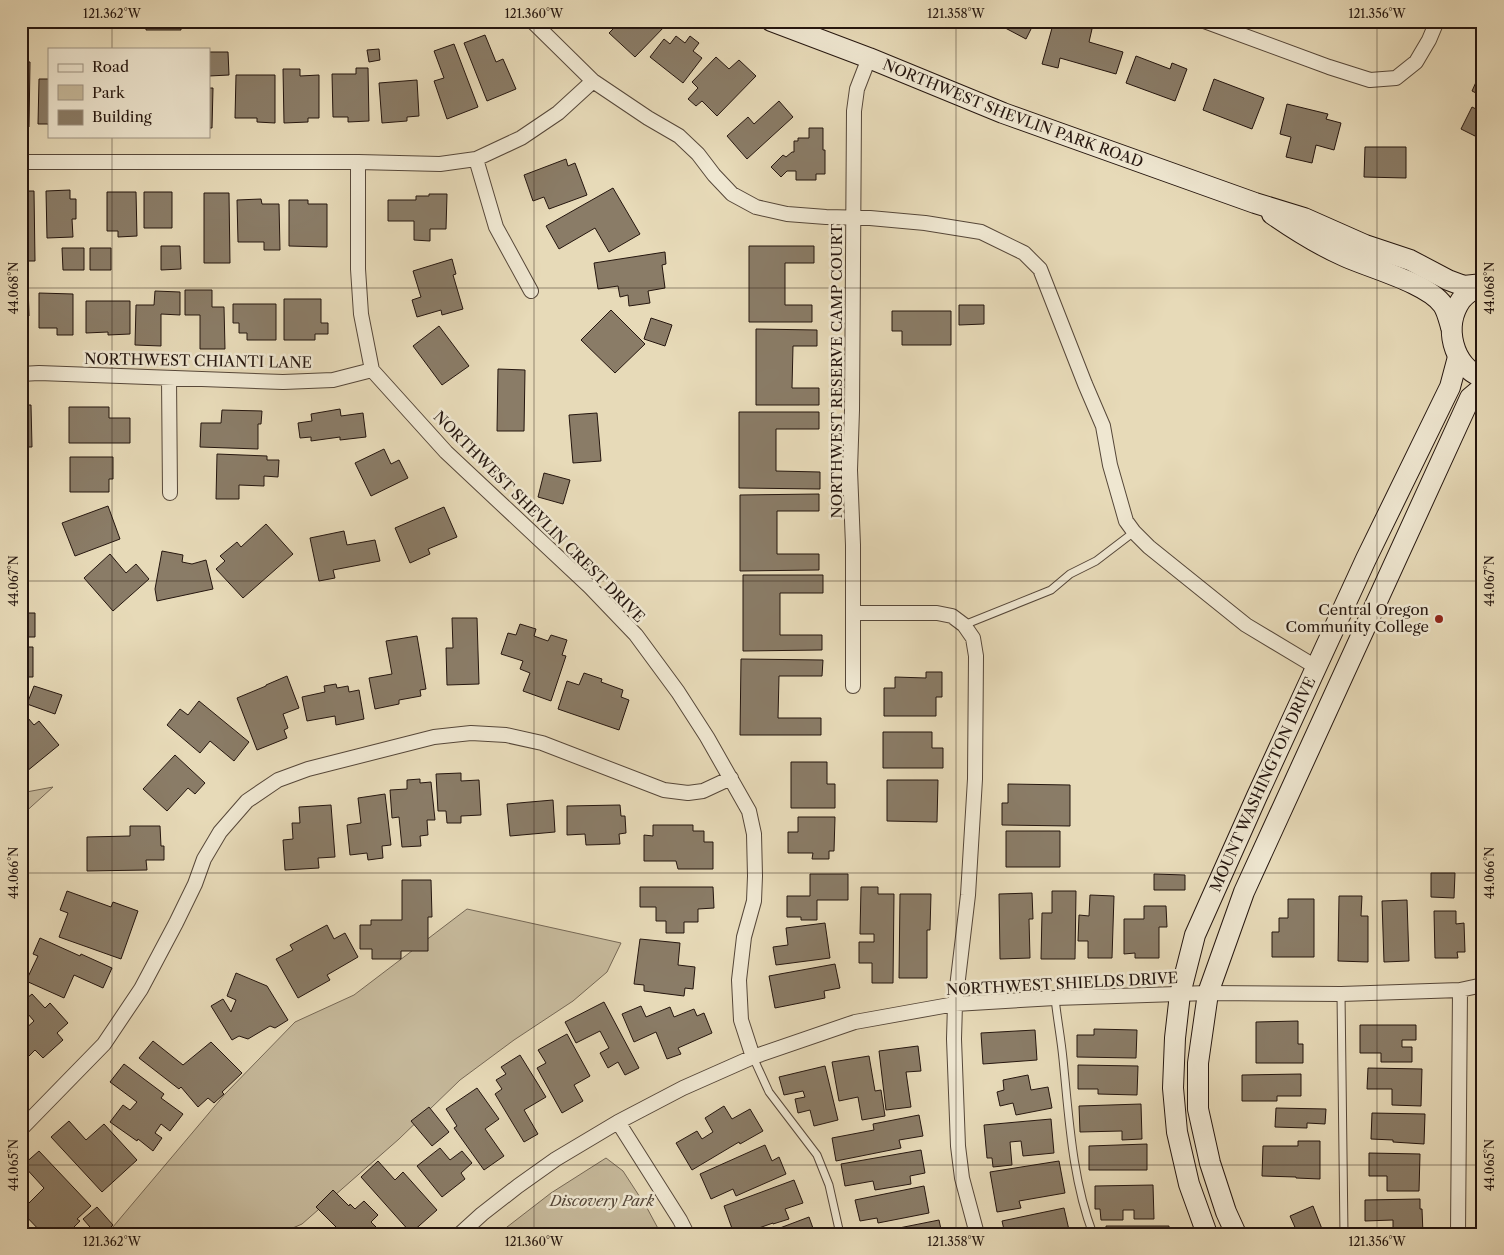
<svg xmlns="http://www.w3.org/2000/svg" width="1504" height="1255" viewBox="0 0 1504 1255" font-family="'Libre Caslon Text',serif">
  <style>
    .green { fill: #c6b99b; stroke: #766855 }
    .building { fill: #8a7c67; stroke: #25160f }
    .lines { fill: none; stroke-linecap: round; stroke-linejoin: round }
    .lane-casing { stroke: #564739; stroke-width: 9 }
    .street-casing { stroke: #564739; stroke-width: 16 }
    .secondary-casing { stroke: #25160f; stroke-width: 22 }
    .lane { stroke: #efe7d1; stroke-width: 7 }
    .street { stroke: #efe7d1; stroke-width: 14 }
    .secondary { stroke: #efe7d1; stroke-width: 20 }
    .ticks { fill: none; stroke: #25160f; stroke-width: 1; stroke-opacity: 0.45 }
    .poi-dot { fill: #8f2418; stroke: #efe7d1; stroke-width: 2 }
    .labels { text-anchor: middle; stroke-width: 5; stroke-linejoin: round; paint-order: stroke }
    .street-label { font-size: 15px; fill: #25160f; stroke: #efe7d1 }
    .poi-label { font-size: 15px; fill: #25160f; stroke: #efe7d1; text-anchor: end }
    .park-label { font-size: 15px; font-style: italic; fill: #554739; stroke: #efe7d1 }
    .neatline { fill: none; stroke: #25160f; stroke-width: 2 }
    .ticks-label { font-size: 12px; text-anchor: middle; fill: #25160f }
  </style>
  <rect width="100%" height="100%" fill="#e7dab8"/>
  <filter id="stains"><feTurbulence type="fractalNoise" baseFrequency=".004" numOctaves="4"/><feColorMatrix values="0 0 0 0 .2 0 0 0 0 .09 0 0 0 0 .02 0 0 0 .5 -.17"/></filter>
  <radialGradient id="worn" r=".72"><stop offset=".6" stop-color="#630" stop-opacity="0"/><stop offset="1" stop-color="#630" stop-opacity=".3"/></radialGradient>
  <!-- green -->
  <path class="green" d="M53,787L21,816V793Z
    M467,909L621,943L607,972L573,1001L514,1040L460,1080L399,1139L302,1224L279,1234H107L225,1094L295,1022L354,995Z
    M606,1158L623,1171L647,1208L661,1234H498L551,1193Z"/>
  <!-- building -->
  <path class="building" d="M146,21H181V30H146Z
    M292,21H332V25L292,24Z
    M621,21H662L666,25L635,57L609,33Z
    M992,21H1035L1026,39Z
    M1054,21H1063L1092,29L1089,42L1123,52L1116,74L1060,58L1058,68L1042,64Z
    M485,35L496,62L503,59L516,89L487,101L464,43Z
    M676,36L685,43L690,36L699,43L693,51L702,58L683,83L650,57L664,39L670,44Z
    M454,44L478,107L447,119L434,81L444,78L434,51Z
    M379,49L380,60L369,62L367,50Z
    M209,52H228L229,75L209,76Z
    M1136,56L1170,69L1172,63L1187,69L1175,101L1126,83Z
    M716,57L729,69L739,60L756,76L717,116L702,101L696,106L688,99L698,88L692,82Z
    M21,61L30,62L29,127H21Z
    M356,68H368L369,121L348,122V117H333L332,74H356Z
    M283,69H300V76L319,75V118H308V122L284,123Z
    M1481,71L1483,72V140L1461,129L1472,107L1476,109L1482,96L1472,91Z
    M236,75H275V123L257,122V118H235Z
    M39,79H49V127L48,124H38Z
    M1214,79L1264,98L1252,129L1203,110Z
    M417,80L419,116L407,117V121L382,123L379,83Z
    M209,88H213L212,128H209Z
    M779,101L793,117L747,159L727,136L748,117L754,124Z
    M1287,104L1328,114L1326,119L1341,123L1334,150L1316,145L1312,163L1286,157L1291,137L1280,134Z
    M809,128H823V150H825V174H816V180H796V171H787L781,177L771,167L783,155L786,157L792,152H794V141H798V138H809Z
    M1365,147H1406V178L1364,177Z
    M566,159L568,166L575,163L587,195L549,209L544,197L533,201L524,175Z
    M613,188L640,234L609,252L595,228L559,249L546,226Z
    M70,190V199H76V219H72L73,237L47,238L46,191Z
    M21,191H34L35,261H21Z
    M107,192H136L137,236L118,237V231H107Z
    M144,192H172V228H144Z
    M204,193H229L230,263H204Z
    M429,194H447L446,229H430V241L414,240V221H388V200H416V196H429Z
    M261,199L262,204H279L280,250H264V242H238L237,200Z
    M289,200H308V204H327V247L289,246Z
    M161,246H180L181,269L161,270Z
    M749,246H814V263H785V305H812V322H749Z
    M62,248H84V270H63Z
    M90,248H111V270H90Z
    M665,252L666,264L662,265L665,288L648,291L650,303L629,306L628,295L620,297L618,286L598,289L594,263Z
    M452,259L456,274L453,275L463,309L442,315L441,310L417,317L412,300L421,297L413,271Z
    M21,285H28L29,316H24V328L21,329Z
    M185,290H212V307H224L225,349H200V315H185Z
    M155,291L180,292V315L161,314V346L135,345L136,305H154Z
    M39,293L73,294V335H57V328H39Z
    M284,299H321V323H328V334H315V340H284Z
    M86,301H130V334L108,335V332L86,333Z
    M233,304H276V340H247V333H239V323H233Z
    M959,305H984V324L959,325Z
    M611,310L645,344L615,373L581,340Z
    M892,311H951V345H902V331H892Z
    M651,318L672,325L665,346L644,339Z
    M439,326L469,366L442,385L413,346Z
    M756,329L817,330V346H793L792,388H819V405H756Z
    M498,369L525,370L524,431H497Z
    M21,405H31L32,447H21Z
    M69,407H109V418H130V443H69Z
    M340,409L341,416L363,413L366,437L340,440V437L311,441V437L300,438L298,423L312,421L311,414Z
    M222,410L262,411L261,424H258V449L200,447L201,423H221Z
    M739,412H819V429H776V471L820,472V489L739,488Z
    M597,413L601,461L573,463L569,415Z
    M384,449L391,464L399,460L408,478L371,496L355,463Z
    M217,454L267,456V460H279L278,477L264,476V486L239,485V499H216Z
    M70,457H113V479H109V492H70Z
    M544,473L570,480L563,504L538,497Z
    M819,494V511H777V554H819V570L740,571V495Z
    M21,505H27V540H21Z
    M108,506L120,539L75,556L62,523Z
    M444,507L457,537L428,549L430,554L410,563L395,528Z
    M266,524L293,554L243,598L216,569L225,561L220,556L237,542L241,547Z
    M344,531L347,545L375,540L380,561L333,570L335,578L319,581L310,538Z
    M162,551L183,555L182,562L192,564L206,560L213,589L157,601L155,589Z
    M21,554H25L24,591H21Z
    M110,554L126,573L136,564L149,579L113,611L84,578Z
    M743,575H823V593H780V635H822V650L743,651Z
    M21,600H25V613H35V637H26V641H21Z
    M452,618H477L479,684L447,685L446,648H453Z
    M520,624L536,629L534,636L548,641L551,635L567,640L562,655L566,656L551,701L523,691L530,673L520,669L523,661L501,654L508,633L516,635Z
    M417,636L426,689L420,690L421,696L399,700V704L375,709L369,678L392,674L386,641Z
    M21,647H33V677H21Z
    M741,659L823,660L822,676H779L778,718H821V735H740Z
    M926,672H942V697H936V716H884V688H895V677L926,678Z
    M584,673L602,679L601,682L623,690L621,697L629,700L619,730L558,709L567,681L579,685Z
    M287,676L299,708L283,714L288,728L284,730L287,738L257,750L237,698L266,686V685Z
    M336,684L337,688L348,686L349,692L359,690L364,719L336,725L335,716L307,721L302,697L325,692L324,686Z
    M34,686L62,695L55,714L27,704Z
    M199,701L249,742L234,761L210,741L200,753L167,725L180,709L188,715Z
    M21,710L34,725L39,721L59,745L21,776Z
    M883,732H932V748H943V768H883Z
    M175,755L205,783L195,794L188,788L167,811L143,789Z
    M791,762H827V784H835V808H791Z
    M461,773V781L479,780L481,815L461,816V823H447L446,811H438L436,774Z
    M420,779V783L431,782L435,820H427L428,835L420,836L421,846L402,847L399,817L392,818L390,790L407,789V780Z
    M887,780H938L937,822L887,821Z
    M1008,784L1070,785V826L1002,825V803H1008Z
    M385,794L391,845L382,846L383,858L368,860L367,853L350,855L347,825L361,823L358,798Z
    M553,800L555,832L510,836L507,804Z
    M331,805L335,857L318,858L319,868L285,870L283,840L293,839L292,823H300L299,807Z
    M620,805L621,816H625L626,833L619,834L620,844L586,845L585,834L567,835V806Z
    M798,817H835L834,851H829V859H812L813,853H788V832H798Z
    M653,825H693V831H704V842H713V869H678L676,861H644V835L653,836Z
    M130,826H160L161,846H164V860H146L147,870L87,871V837L130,836Z
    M1006,831H1060V867H1006Z
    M1431,873H1455L1454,898L1431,897Z
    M810,874H848V900H817V920H801V917H787V896H810Z
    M1154,874L1185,875V890H1154Z
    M402,880H431L432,917H428V951H401V959H372V949H360V925H371V920H402Z
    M640,887H713L714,908L698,909V922H684V933H666V921H656V907H640Z
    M861,887H878V894H894L893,983H872V963H859V942H874V934H860Z
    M67,891L111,907L113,902L138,911L121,959L59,937L68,913L60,910Z
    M1052,891H1076L1075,959H1041L1042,913H1052Z
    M1032,893L1033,919H1029L1030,958L1000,959L999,894Z
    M900,894H931L930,930H927V978H899Z
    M1090,895L1114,896L1112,958H1088V941H1078L1079,915L1089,916Z
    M1339,896H1362L1361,916H1368V962L1338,961Z
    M1288,899H1314V957H1272V932H1279V918H1288Z
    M1407,900L1409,961L1384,962L1382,901Z
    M1144,906H1166L1167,927H1159V958H1135V953L1124,954V919H1144Z
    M1434,911H1456V924L1464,923L1465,952H1457L1458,958H1435Z
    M825,923L830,958L776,965L773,947L788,945L786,928Z
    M327,925L334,939L345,933L358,957L327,975L330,980L298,998L276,959L293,950L290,945Z
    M40,938L80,956L81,954L112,968L103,988L74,975L64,998L26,981L38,956L33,954Z
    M640,939L680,943L678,965L695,967L693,989L685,988L684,996L644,991V985L634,984Z
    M835,964L840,988L824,991L825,998L775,1008L769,976Z
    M236,973L267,986L288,1020L275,1028L270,1026L248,1039L239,1036L232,1040L211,1006L223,999L231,1012L236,1000L227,996Z
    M32,994L45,1008L50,1003L68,1023L57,1033L63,1040L43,1058L35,1050L27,1058L21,1052V1030L23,1031L34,1021L21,1006V1003Z
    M604,1002L639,1068L625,1075L618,1062L608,1068L600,1053L609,1048L600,1031L576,1043L565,1022Z
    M641,1006L646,1017L670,1007L674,1017L694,1009L697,1016L704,1013L712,1033L678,1048L681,1054L667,1059L656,1032L634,1042L622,1014Z
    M1298,1021V1044H1303V1063H1256V1022Z
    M1360,1025H1416V1040H1402V1047H1412V1062H1381V1053H1360Z
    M1094,1029L1137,1030L1136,1058L1077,1057V1035H1094Z
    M1035,1030L1037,1060L983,1064L981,1033Z
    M567,1034L590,1076L574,1085L583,1101L562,1113L537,1068L546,1063L538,1050Z
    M153,1041L183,1065L211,1042L242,1073L222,1092L224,1094L214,1103L208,1098L198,1107L181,1087L179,1089L139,1058Z
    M918,1046L921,1071L906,1072L911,1107L886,1110L879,1051Z
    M520,1055L546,1097L524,1110L538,1134L524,1142L495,1094L502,1089L496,1080L506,1074L501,1067Z
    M869,1056L875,1091L881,1090L885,1116L862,1120L858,1097L839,1101L832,1062Z
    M124,1064L164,1094L161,1098L183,1114L170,1131L161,1124L155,1133L162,1138L153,1151L138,1139L137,1141L110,1122L123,1105L130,1110L137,1102L110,1082Z
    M1078,1065L1138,1066L1137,1095L1098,1094V1089H1078Z
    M825,1066L838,1120L814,1126L810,1110L798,1113L795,1099L805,1097L803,1091L784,1095L779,1077Z
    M1368,1068L1422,1069L1421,1106L1392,1105V1089H1367Z
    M1301,1074V1096H1277V1101H1242V1075Z
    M1028,1075L1031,1090L1048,1087L1052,1108L1016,1115L1013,1103L1000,1106L997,1092L1004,1090L1003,1080Z
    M477,1088L499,1119L485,1129L504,1156L484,1170L454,1128L457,1126L446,1109Z
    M1141,1104L1142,1139L1122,1140V1131L1080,1132L1079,1106Z
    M724,1106L732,1119L750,1109L763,1131L740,1144L739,1142L692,1170L676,1143L697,1131L702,1139L713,1132L705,1118Z
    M429,1107L449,1132L432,1146L411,1121Z
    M1276,1108L1326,1109L1325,1124L1307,1123V1128L1275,1127Z
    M1372,1113L1425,1114L1424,1144L1393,1142V1140L1371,1139Z
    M919,1115L923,1136L899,1140L901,1148L836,1161L832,1138L874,1130L873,1124Z
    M1051,1119L1054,1153L1023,1156L1021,1141L1010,1142L1012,1165L993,1167L992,1158H987L984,1125Z
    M69,1121L86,1140L104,1124L137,1160L102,1192L51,1137Z
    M1298,1141H1320V1179L1296,1178V1177L1262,1176L1263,1146H1298Z
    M1147,1144V1170H1089V1146Z
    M765,1145L772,1161L779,1157L786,1174L736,1196L733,1189L711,1199L700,1174Z
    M440,1148L450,1160L462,1151L472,1163L461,1173L465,1179L442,1197L417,1166Z
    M921,1150L925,1173L910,1176L911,1184L875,1190L873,1181L845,1186L841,1164Z
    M39,1151L91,1206L77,1219L80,1221L67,1234H43L21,1211L44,1188L23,1165Z
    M1369,1153L1420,1154L1419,1191H1387V1176H1369Z
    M378,1161L395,1180L403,1172L437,1210L411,1233L361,1177Z
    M1059,1161L1065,1193L1019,1201L1021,1208L997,1212L990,1172Z
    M794,1180L803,1203L785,1209L789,1219L773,1224V1223L742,1234H734L724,1206Z
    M1153,1185L1154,1219H1134V1210H1123V1220H1101L1100,1209H1095V1186Z
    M924,1186L929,1213L878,1223L877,1218L860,1221L855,1200Z
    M333,1190L349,1206L350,1204L355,1209L364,1201L378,1215L371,1222L383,1234H343L316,1207Z
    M1420,1199V1209H1422L1423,1234H1393V1220L1365,1221V1200Z
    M1313,1206L1324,1234H1298L1290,1216Z
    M97,1207L113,1225L104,1234H96L83,1219Z
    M1064,1208L1069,1230L1049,1234H1005L1002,1221Z
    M809,1217L814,1231L820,1229L822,1234H764Z
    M939,1220L942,1234H869Z
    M1106,1226H1169V1234H1106Z"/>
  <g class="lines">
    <defs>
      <path id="lane" d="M964,625L1051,590L1070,574L1096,561L1134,532
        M1341,994L1344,1234
        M1055,998C1057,1018 1061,1038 1063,1059C1069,1117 1072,1179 1093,1234
        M753,1057L769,1092L817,1155L829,1185L840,1234"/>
      <path id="street" d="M532,21L593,81L648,118L679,136L698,154L714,175L732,194L756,207L787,214L826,217L870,218L925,223L981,232L1024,253L1040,269L1085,384L1103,426L1110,465L1126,521L1134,532L1149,547L1246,625L1316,667
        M1204,21L1329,67L1370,80L1396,78L1416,62L1429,40L1437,21
        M476,159L496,227L531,291
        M21,162H358L440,164L476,159L521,138L558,113L593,81
        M358,162V269L361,314L372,370L446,452L590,587L636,635L678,692L707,737L749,811L754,834L755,876L754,901L744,937L739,980L741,1020L753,1057
        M21,374L39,373L283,382L333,380L372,370
        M169,378L170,493
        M853,613H937L952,616L964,625L973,638L976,656L975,779L968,895L955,1004L954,1039L958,1146L962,1178L977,1234
        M853,686V545L850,470L852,410L854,111L857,89L869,58
        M618,1122L680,1220L687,1234
        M21,1129L104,1044L141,989L176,923L195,884L204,859L220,832L247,801L278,780L308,769L434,737L471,733L506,735L542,743L664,790L688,793L703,791L731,778
        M460,1234L482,1214L518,1186L556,1159L618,1122L683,1088L753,1057L855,1022L955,1004L1055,998L1208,993L1341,994L1460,990L1483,985
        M1458,1234L1460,990"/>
      <g id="secondary">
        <path id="s1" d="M771,21L869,58L1003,113L1255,203L1304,218L1365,245L1410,260L1448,280L1464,286L1483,284"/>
        <path d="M1272,214C1295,230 1319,245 1344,256C1370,268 1428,283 1443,305C1447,311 1449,320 1451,327"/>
        <path d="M1483,284C1475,288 1467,293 1461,300C1443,326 1452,366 1483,378"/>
        <path id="s2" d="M1207,1234L1189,1184L1177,1132L1173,1088L1175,1038L1180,994L1195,935L1257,796L1366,559L1450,387L1458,357"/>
        <path d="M1236,1234L1226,1212L1210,1163L1198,1109V1063L1208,993L1244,892L1470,398L1483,387"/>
      </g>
    </defs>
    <!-- lane casing -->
    <use href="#lane" class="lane-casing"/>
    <!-- street casing -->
    <use href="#street" class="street-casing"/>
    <!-- secondary casing -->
    <use href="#secondary" class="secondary-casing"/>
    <!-- lane -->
    <use href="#lane" class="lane"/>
    <!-- street -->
    <use href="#street" class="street"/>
    <!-- secondary -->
    <use href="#secondary" class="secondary"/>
  </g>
  <!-- ticks -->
  <path class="ticks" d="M112,21V49M534,21V1234M956,21V1234M1377,21V1234M112,136V1234M21,288H1483M21,581H1483M21,873H1483M21,1165H1483"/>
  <!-- markers -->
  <circle class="poi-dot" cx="1439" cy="619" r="5"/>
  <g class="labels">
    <!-- street labels -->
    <g class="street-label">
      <text dy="5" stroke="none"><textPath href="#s1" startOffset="259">NORTHWEST SHEVLIN PARK ROAD</textPath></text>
      <text transform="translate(198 361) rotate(1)" y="5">NORTHWEST CHIANTI LANE</text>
      <text transform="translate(837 371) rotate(-90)" y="5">NORTHWEST RESERVE CAMP COURT</text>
      <text transform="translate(539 517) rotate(45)" y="5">NORTHWEST SHEVLIN CREST DRIVE</text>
      <text dy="5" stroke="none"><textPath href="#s2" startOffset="471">MOUNT WASHINGTON DRIVE</textPath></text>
      <text transform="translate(1062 984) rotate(-3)" y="5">NORTHWEST SHIELDS DRIVE</text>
    </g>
    <!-- poi labels -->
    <g class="poi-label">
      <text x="1429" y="615">Central Oregon<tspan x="1429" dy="17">Community College</tspan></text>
    </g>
    <!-- park labels -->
    <g class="park-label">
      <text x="602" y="1206">Discovery Park</text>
    </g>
  </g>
  <!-- margin -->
  <rect width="1504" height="1255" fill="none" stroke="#e7dab8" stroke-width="55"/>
  <!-- legend -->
  <rect x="48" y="48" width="162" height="90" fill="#efe7d1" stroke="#9e9383"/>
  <rect x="58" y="64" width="25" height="8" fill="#efe7d1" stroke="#9e9383"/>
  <text x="92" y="72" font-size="15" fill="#25160f">Road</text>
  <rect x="58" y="85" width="25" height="15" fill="#c6b99b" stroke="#9e9383"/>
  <text x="92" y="98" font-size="15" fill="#25160f">Park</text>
  <rect x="58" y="110" width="25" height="15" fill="#8a7c67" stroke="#9e9383"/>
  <text x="92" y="122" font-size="15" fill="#25160f">Building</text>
  <rect x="28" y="28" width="1448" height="1200" class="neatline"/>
  <g class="ticks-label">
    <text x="112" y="18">121.362°W</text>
    <text x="534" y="18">121.360°W</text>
    <text x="956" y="18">121.358°W</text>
    <text x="1377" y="18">121.356°W</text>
    <text transform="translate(14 288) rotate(-90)" y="4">44.068°N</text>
    <text transform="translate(1490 288) rotate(-90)" y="4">44.068°N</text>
    <text transform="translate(14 581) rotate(-90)" y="4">44.067°N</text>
    <text transform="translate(1490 581) rotate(-90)" y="4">44.067°N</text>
    <text transform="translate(14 873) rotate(-90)" y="4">44.066°N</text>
    <text transform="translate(1490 873) rotate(-90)" y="4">44.066°N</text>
    <text transform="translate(14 1165) rotate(-90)" y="4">44.065°N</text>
    <text transform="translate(1490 1165) rotate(-90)" y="4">44.065°N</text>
    <text x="112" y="1246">121.362°W</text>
    <text x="534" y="1246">121.360°W</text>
    <text x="956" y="1246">121.358°W</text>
    <text x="1377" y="1246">121.356°W</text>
  </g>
  <rect width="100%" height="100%" filter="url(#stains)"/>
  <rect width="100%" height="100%" fill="url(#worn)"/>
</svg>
